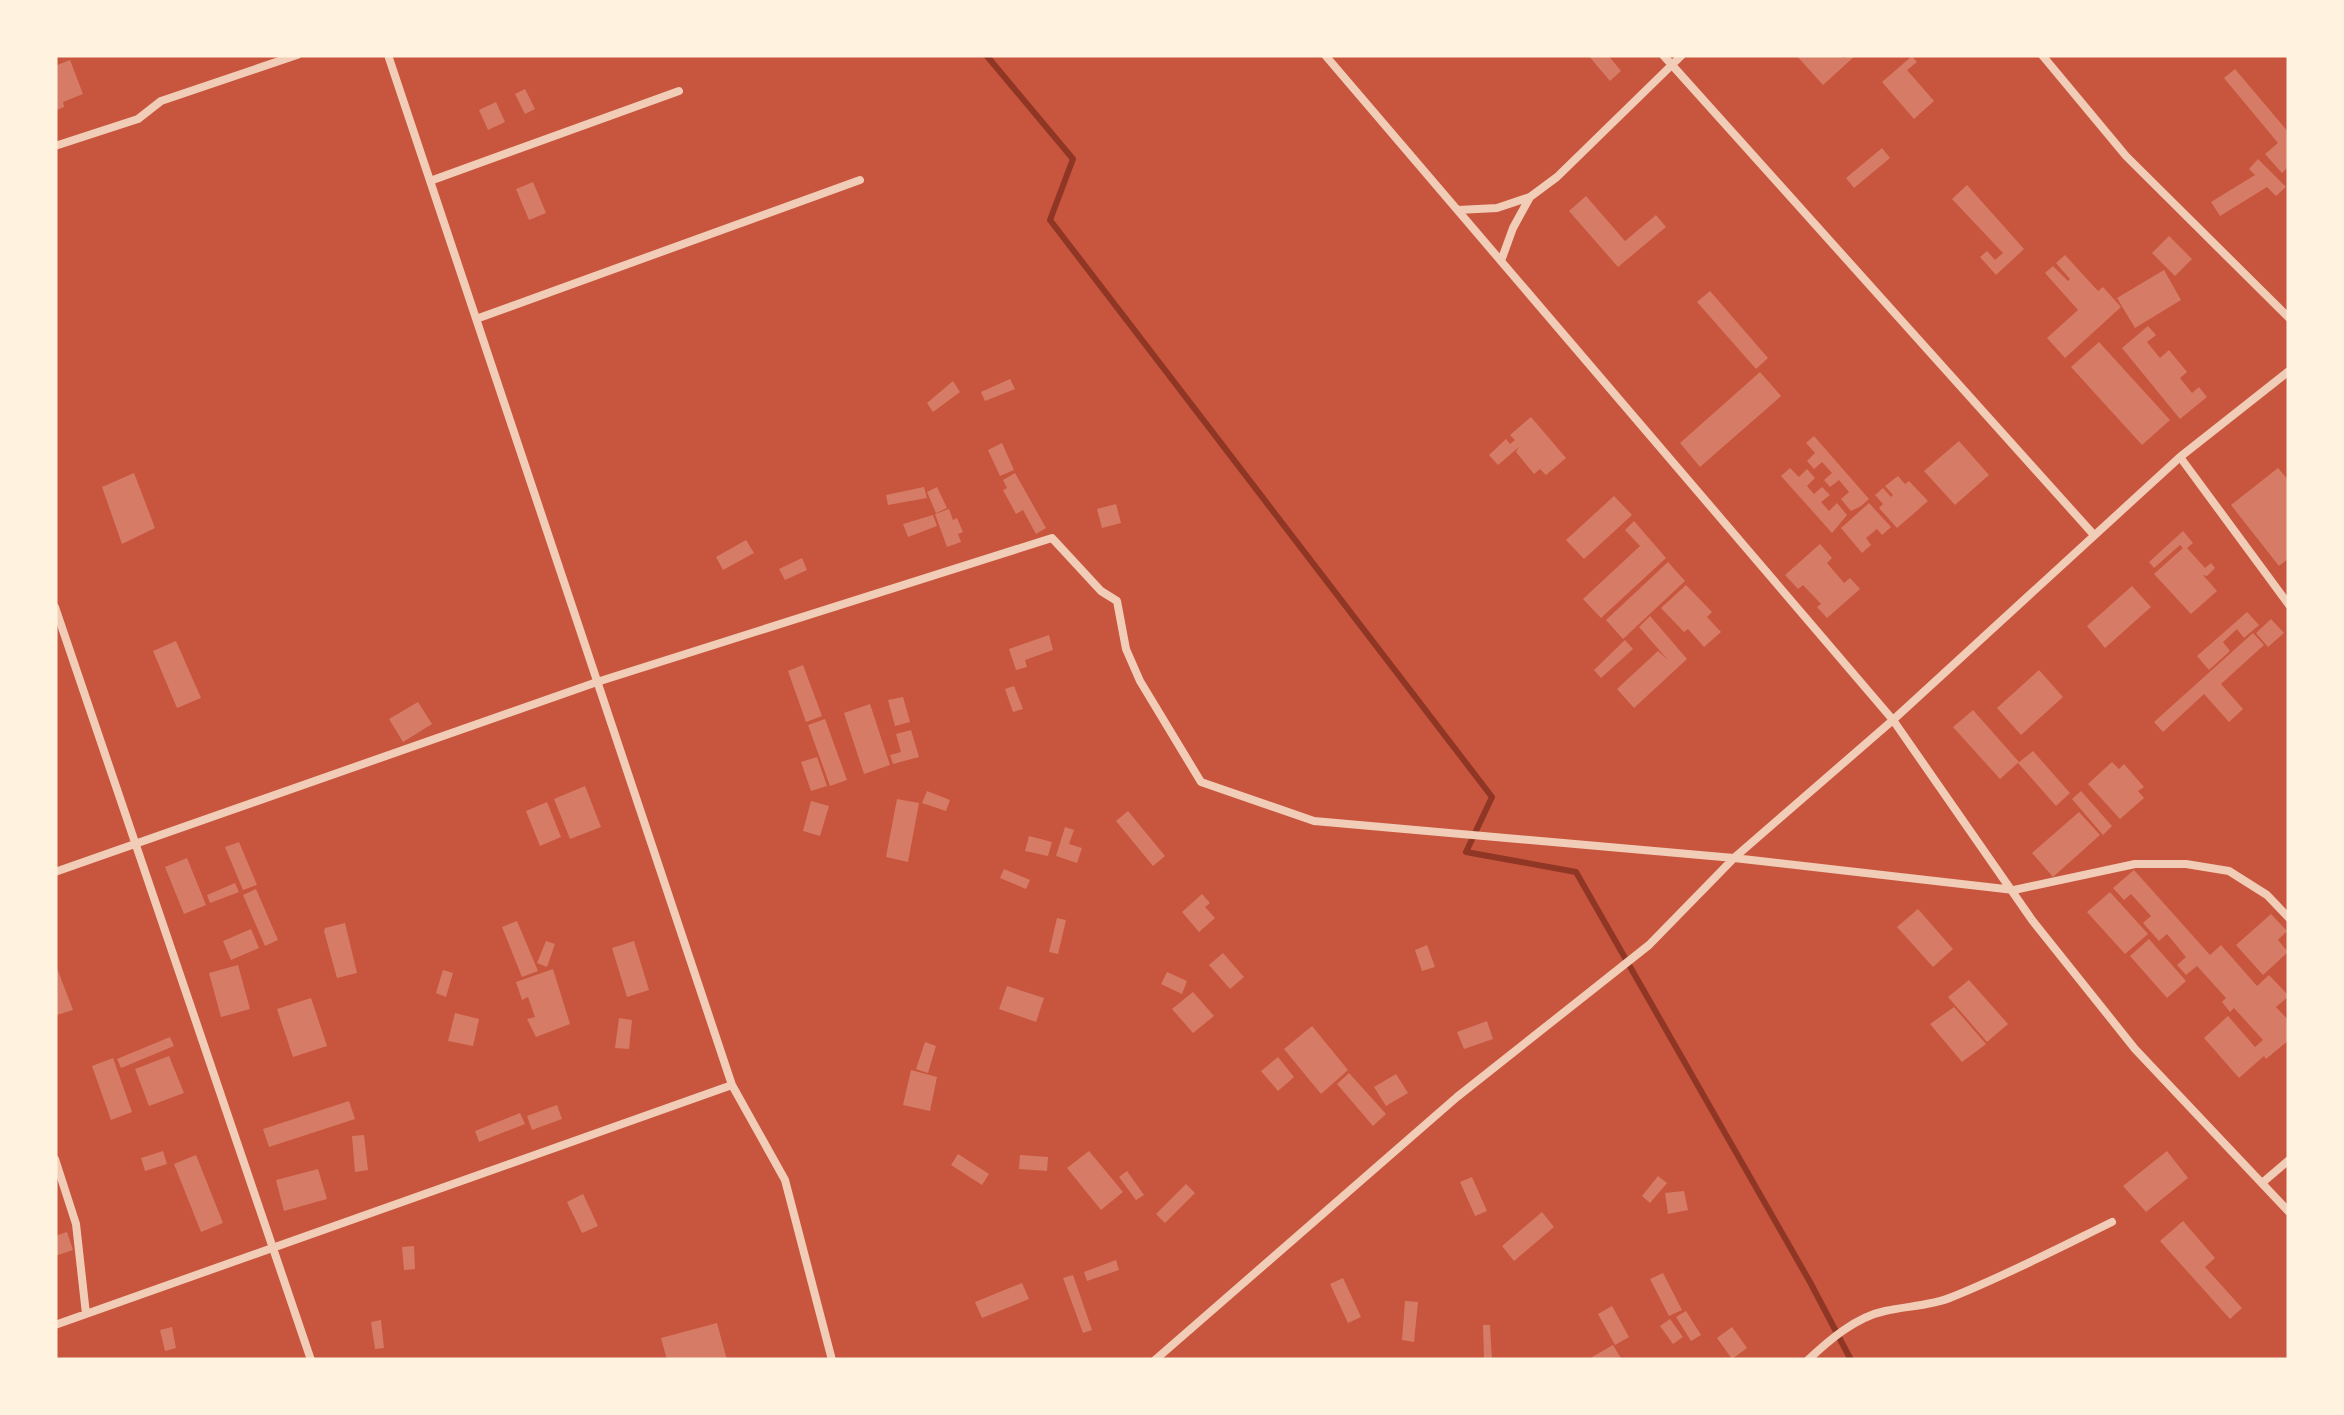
<svg xmlns="http://www.w3.org/2000/svg" width="2344" height="1415" viewBox="0 0 2344 1415" font-family="'Roboto Serif',serif">
  <style>
    .lines { fill: none; stroke-linecap: round; stroke-linejoin: round }
    .stream { stroke: #8f3625; stroke-width: 6 }
    .building { fill: #d67c66 }
    .minor { stroke: #f1ccb7; stroke-width: 8 }
  </style>
  <rect width="100%" height="100%" fill="#c8553d"/>
  <g class="lines">
    <!-- stream -->
    <path class="stream" d="M986,55L1073,159L1050,220L1492,797L1466,852L1576,872L1810,1282L1851,1360"/>
  </g>
  <!-- building -->
  <path class="building" d="M1588,55H1608L1621,71L1610,81Z
    M1796,55H1840L1843,58L1856,55L1823,85Z
    M1912,56L1917,62L1907,70L1934,101L1914,119L1882,82Z
    M70,60L83,94L63,102L64,107L55,111V66Z
    M2235,69L2289,133V166L2282,173L2265,154L2278,143L2224,78Z
    M525,89L535,109L525,114L515,94Z
    M496,102L505,122L488,130L479,110Z
    M1882,148L1890,158L1854,188L1846,178Z
    M2258,159L2286,187L2276,196L2267,187L2220,216L2211,202L2255,175L2249,169Z
    M533,182L546,213L529,220L516,189Z
    M1967,185L2024,249L1996,275L1980,257L1987,251L1995,260L2003,253L1952,199Z
    M1586,196L1625,241L1656,215L1666,227L1618,267L1569,211Z
    M2169,236L2192,259L2175,276L2152,253Z
    M2065,255L2098,291L2103,287L2121,307L2065,358L2047,338L2078,310L2045,273L2053,266L2068,281L2070,279L2056,263Z
    M2164,270L2181,300L2135,328L2117,298Z
    M1710,291L1768,358L1756,369L1697,302Z
    M2148,326L2156,335L2147,342L2160,358L2169,350L2187,372L2180,378L2192,393L2199,387L2207,397L2180,419L2122,348Z
    M2099,342L2170,420L2142,445L2071,367Z
    M1760,372L1781,396L1700,467L1680,443Z
    M1010,379L1015,389L985,401L981,392Z
    M953,381L960,392L933,412L927,403Z
    M1531,417L1566,458L1546,475L1540,469L1534,474L1516,452L1519,447L1498,465L1489,455L1506,439L1510,444L1515,440L1510,435Z
    M1814,436L1869,499L1861,506L1851,511L1841,499L1849,492L1839,480L1830,487L1824,480L1832,473L1822,462L1814,469L1807,461L1815,453L1806,443Z
    M1959,441L1989,475L1955,505L1924,471Z
    M1002,443L1014,470L1000,476L988,450Z
    M1790,468L1799,477L1807,469L1815,478L1807,486L1814,494L1822,487L1830,495L1821,502L1829,511L1837,503L1847,515L1832,533L1781,476Z
    M2278,468L2289,481V558L2279,566L2231,505Z
    M134,473L155,528L122,544L102,487Z
    M1015,473L1046,528L1036,534L1023,510L1016,514L1003,490L1007,488L1003,480Z
    M1898,476L1905,484L1909,481L1928,501L1897,528L1879,508L1883,504L1875,495L1883,488L1891,497L1893,495L1885,486Z
    M924,487L927,498L888,505L886,495Z
    M937,487L947,508L936,513L927,492Z
    M1614,496L1632,515L1584,559L1566,540Z
    M1869,503L1891,527L1882,535L1877,529L1866,538L1871,545L1862,553L1841,528Z
    M1116,504L1121,523L1102,528L1097,509Z
    M949,509L953,520L957,518L963,532L958,534L961,542L947,547L935,514Z
    M933,515L937,526L908,537L903,524Z
    M1634,521L1666,558L1601,618L1583,599L1640,546L1625,530Z
    M2183,531L2193,543L2187,548L2205,568L2211,563L2215,568L2207,576L2203,575L2217,591L2191,614L2154,574L2183,548L2180,545L2154,568L2149,562Z
    M746,540L754,553L723,570L716,557Z
    M1820,544L1832,558L1827,563L1844,583L1850,578L1860,589L1827,618L1817,607L1821,604L1803,585L1798,589L1785,575Z
    M802,558L807,570L785,580L779,569Z
    M1668,562L1685,581L1623,639L1606,620Z
    M1686,585L1712,612L1707,617L1721,632L1704,647L1688,629L1684,632L1661,608Z
    M2132,586L2151,607L2105,648L2087,626Z
    M2247,612L2259,625L2244,638L2237,629L2223,642L2230,651L2209,670L2197,656Z
    M1650,616L1687,659L1634,708L1617,689L1658,651L1668,660L1639,627Z
    M2271,619L2284,633L2268,647L2256,633Z
    M2253,633L2264,645L2221,684L2243,709L2229,722L2204,694L2163,732L2154,722Z
    M1049,635L1053,650L1025,660L1027,667L1016,670L1009,649Z
    M1625,640L1633,649L1601,678L1594,670Z
    M176,641L201,698L177,708L153,651Z
    M803,665L822,716L806,722L788,671Z
    M2039,670L2063,697L2021,735L1997,708Z
    M1014,686L1023,709L1013,712L1005,689Z
    M903,697L910,722L895,726L888,700Z
    M418,702L432,724L403,742L389,719Z
    M870,704L890,765L864,774L844,713Z
    M1973,710L2019,762L2000,779L1953,727Z
    M825,719L847,780L830,786L808,725Z
    M911,730L919,757L893,764L890,755L901,752L896,734Z
    M2033,751L2070,793L2056,806L2018,763Z
    M817,757L827,786L811,791L801,762Z
    M2112,762L2119,769L2124,764L2144,787L2138,791L2144,798L2120,819L2088,784Z
    M585,786L601,827L570,839L554,799Z
    M927,791L950,800L946,811L922,803Z
    M2081,791L2112,826L2103,835L2072,799Z
    M897,799L919,803L908,862L886,857Z
    M811,801L829,806L820,836L803,831Z
    M547,802L561,837L540,846L526,811Z
    M1128,811L1165,856L1153,866L1116,821Z
    M2079,812L2100,835L2053,877L2032,853Z
    M1065,827L1074,830L1069,844L1082,848L1077,863L1056,856Z
    M1029,836L1052,842L1048,856L1025,851Z
    M239,842L257,885L243,890L225,847Z
    M187,858L206,905L184,914L165,867Z
    M1004,869L1030,880L1026,889L1000,878Z
    M2134,870L2210,955L2221,945L2257,986L2269,975L2289,996L2276,1007L2289,1021V1040L2266,1059L2264,1056L2239,1078L2204,1038L2228,1016L2255,1047L2263,1040L2234,1008L2230,1012L2222,1002L2226,998L2197,966L2186,975L2177,965L2186,957L2167,934L2159,941L2143,923L2151,916L2131,894L2124,900L2113,888Z
    M235,883L239,892L210,903L207,895Z
    M256,889L278,940L265,946L243,895Z
    M2110,892L2148,934L2125,954L2087,912Z
    M1202,894L1210,903L1205,907L1215,918L1199,932L1182,912Z
    M1918,909L1953,949L1933,967L1897,927Z
    M2271,914L2287,931L2278,940L2288,952L2263,975L2236,945Z
    M1057,918L1066,920L1058,954L1049,952Z
    M517,921L538,971L522,977L502,927Z
    M345,923L357,973L337,978L324,931L325,928Z
    M251,929L259,948L231,960L223,941Z
    M2149,939L2186,981L2167,998L2130,956Z
    M546,941L555,944L547,967L537,963Z
    M634,941L649,990L627,997L612,948Z
    M1427,945L1435,967L1422,971L1415,950Z
    M1223,953L1244,977L1230,989L1209,965Z
    M55,963L73,1010L57,1015L55,1011Z
    M238,965L250,1009L221,1017L209,973Z
    M553,969L570,1024L536,1037L527,1019L535,1017L528,997L522,1000L516,982Z
    M443,970L453,973L446,997L436,993Z
    M1167,972L1187,981L1182,994L1161,984Z
    M1969,980L2008,1024L1987,1042L1948,997Z
    M1007,986L1044,998L1036,1022L999,1009Z
    M1193,992L1214,1016L1193,1033L1172,1009Z
    M311,998L327,1046L293,1057L277,1009Z
    M1954,1007L1986,1044L1962,1062L1930,1024Z
    M455,1013L479,1019L473,1046L448,1041Z
    M619,1018L632,1020L629,1049L615,1048Z
    M1487,1021L1493,1039L1464,1049L1457,1032Z
    M1312,1026L1348,1070L1321,1094L1284,1049Z
    M170,1037L174,1046L121,1068L117,1059Z
    M925,1042L936,1046L928,1073L916,1069Z
    M169,1056L184,1093L149,1106L135,1069Z
    M1278,1057L1294,1077L1278,1091L1261,1071Z
    M113,1058L132,1112L111,1120L92,1066Z
    M911,1070L937,1077L930,1111L903,1105Z
    M1349,1073L1386,1114L1373,1126L1337,1084Z
    M1396,1074L1408,1093L1386,1106L1374,1087Z
    M349,1101L355,1119L269,1147L263,1129Z
    M557,1105L562,1119L532,1130L527,1116Z
    M520,1113L525,1124L479,1142L475,1131Z
    M364,1135L368,1170L355,1172L352,1136Z
    M163,1151L167,1164L145,1171L141,1158Z
    M1089,1151L1123,1192L1101,1210L1067,1168Z
    M2167,1151L2188,1178L2146,1212L2123,1186Z
    M958,1154L989,1174L982,1185L951,1165Z
    M196,1155L223,1223L201,1232L174,1164Z
    M1020,1155L1048,1157L1047,1171L1019,1169Z
    M318,1169L327,1199L284,1211L276,1180Z
    M1127,1171L1144,1195L1136,1200L1119,1177Z
    M1658,1176L1667,1183L1650,1203L1642,1196Z
    M1472,1177L1487,1211L1475,1216L1460,1182Z
    M1186,1184L1195,1193L1165,1223L1156,1214Z
    M1684,1191L1688,1210L1668,1214L1665,1193Z
    M583,1194L598,1226L582,1233L567,1202Z
    M1542,1212L1554,1227L1514,1261L1502,1246Z
    M2183,1221L2215,1258L2205,1267L2242,1308L2230,1319L2160,1241Z
    M67,1232L73,1250L55,1256V1236Z
    M414,1246L415,1269L404,1270L402,1247Z
    M1116,1260L1119,1270L1087,1281L1084,1272Z
    M1663,1273L1682,1310L1669,1316L1650,1279Z
    M1073,1275L1092,1330L1083,1333L1063,1278Z
    M1343,1278L1361,1317L1348,1323L1330,1284Z
    M1022,1283L1029,1299L982,1318L975,1302Z
    M1405,1301L1418,1302L1414,1342L1402,1340Z
    M1612,1306L1629,1337L1615,1345L1598,1314Z
    M1686,1311L1701,1335L1691,1341L1676,1317Z
    M1670,1319L1683,1337L1673,1344L1660,1326Z
    M381,1320L384,1348L375,1349L371,1322Z
    M717,1323L727,1360H667L661,1338Z
    M1483,1325H1490L1492,1359H1484Z
    M172,1327L176,1348L165,1351L160,1330Z
    M1732,1327L1747,1348L1732,1359L1717,1338Z
    M1613,1345L1622,1360H1587Z"/>
  <g class="lines">
    <!-- minor -->
    <path class="minor" d="M388,55L732,1085L785,1180L832,1360
      M1325,55L1893,720L2032,920L2135,1049L2289,1212
      M1663,55L2094,535
      M2042,55L2126,156L2289,318
      M55,146L138,119L161,101L297,55
      M430,181L679,91
      M1458,210L1497,208L1530,197L1557,177L1682,55
      M1501,261L1513,228L1530,197
      M476,319L860,180
      M2180,457L2289,605
      M55,607L311,1360
      M55,872L597,682L1052,538L1101,591L1117,601L1126,649L1140,681L1201,782L1314,821L1734,858L2014,890L2135,864H2186L2229,871L2267,895L2289,918
      M55,1159L76,1224L86,1314
      M2262,1183L2289,1160
      M55,1325L732,1085
      M1155,1360L1457,1097L1649,945L1734,858L1893,720L2180,457L2289,371
      M1808,1360C1829,1340 1856,1317 1885,1311C1907,1306 1931,1306 1952,1297C2007,1275 2059,1248 2112,1222"/>
  </g>
  <!-- border -->
  <rect width="2344" height="1415" fill="none" stroke="#fff3e0" stroke-width="115"/>
</svg>
